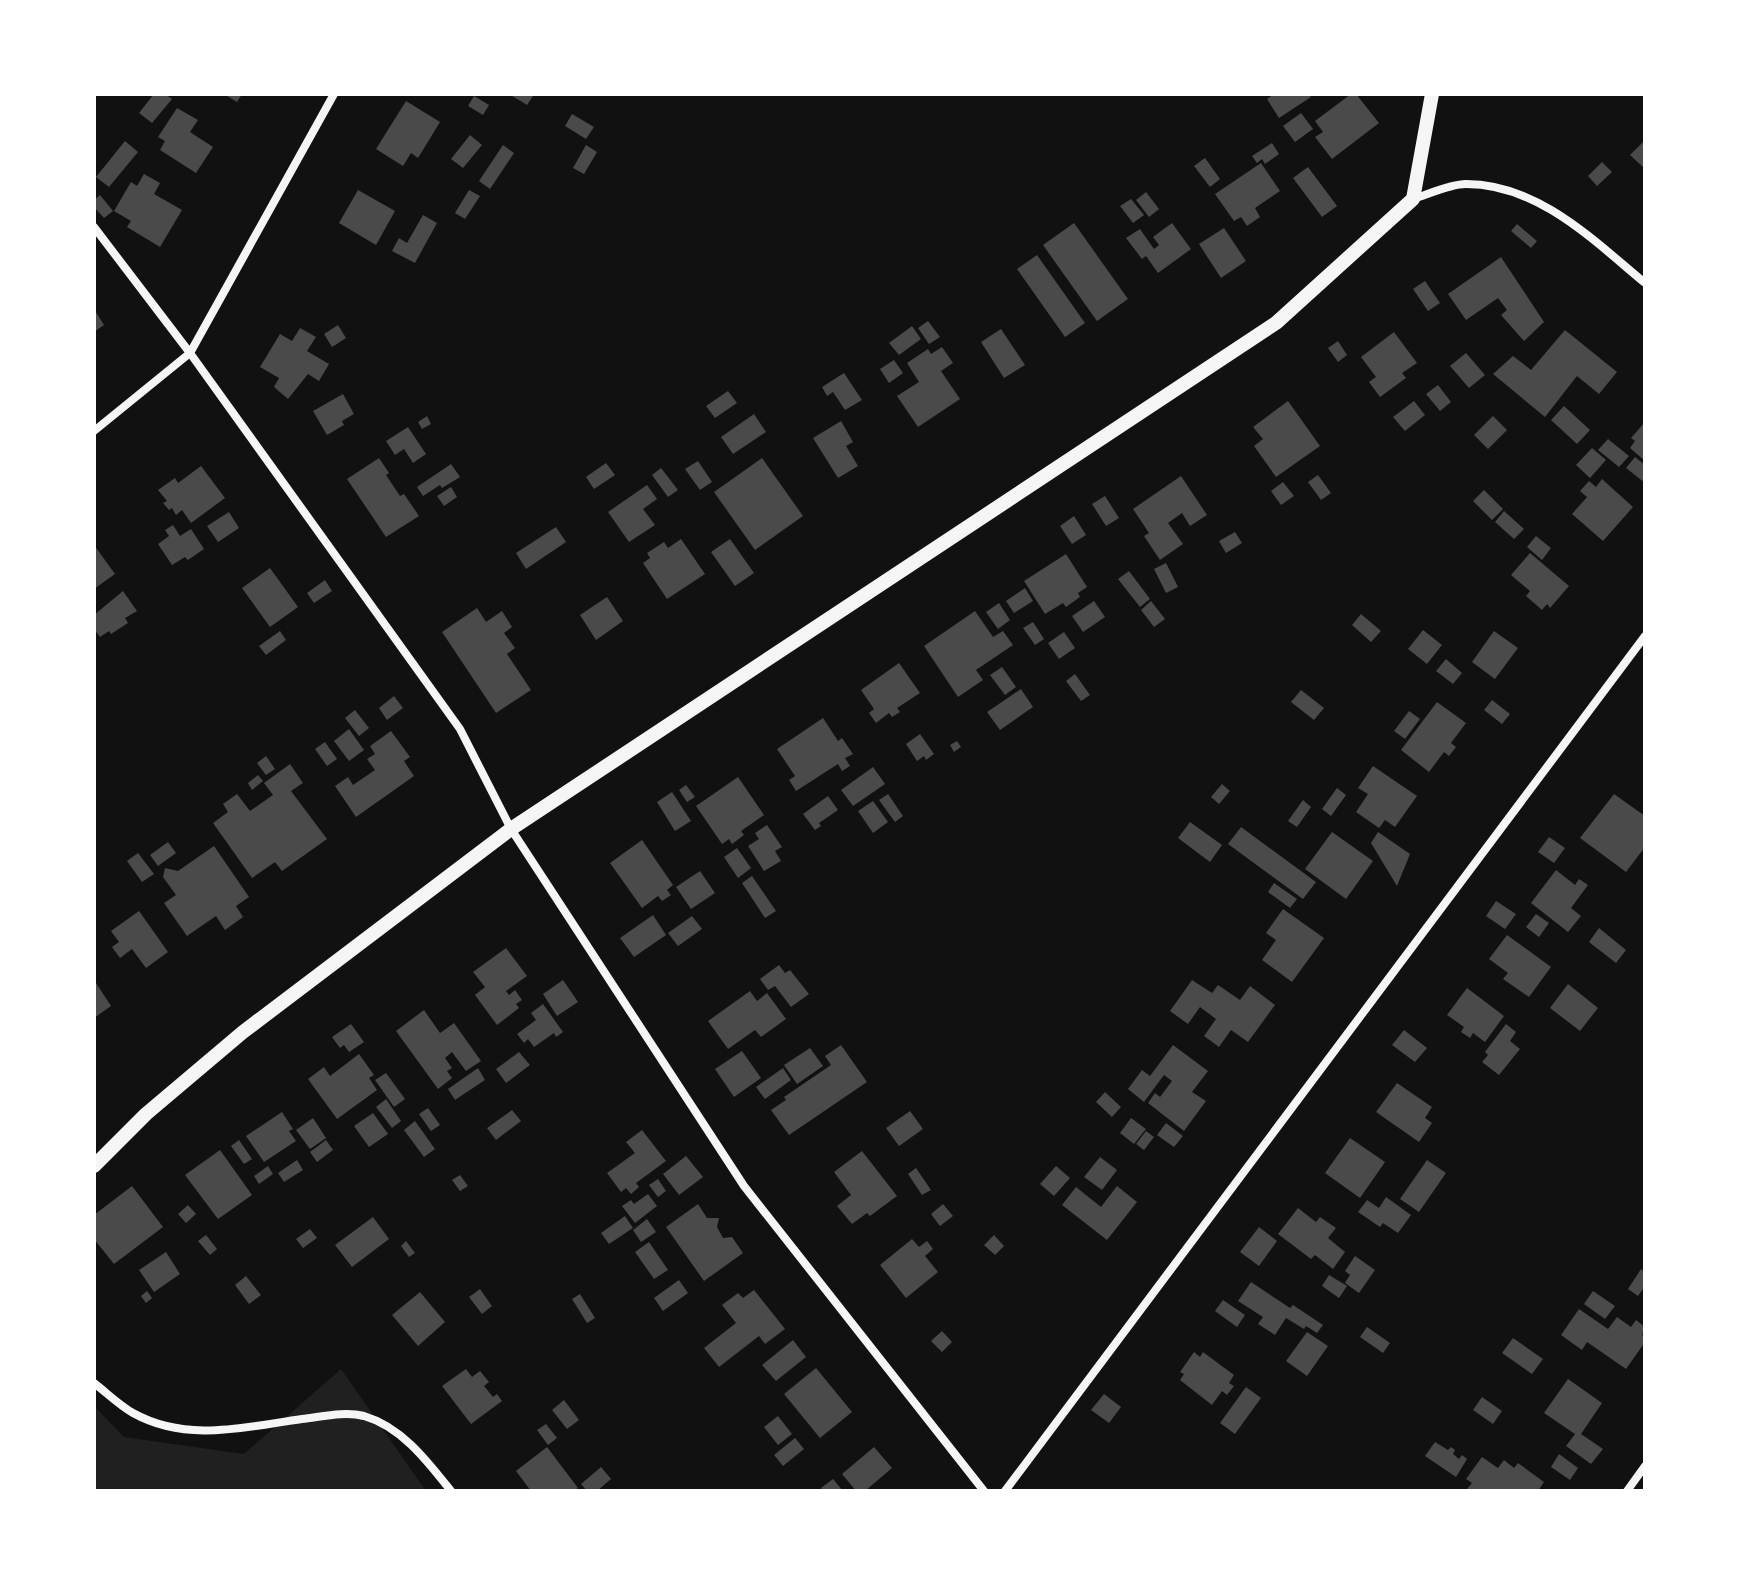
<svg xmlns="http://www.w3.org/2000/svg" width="1739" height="1585" viewBox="0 0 1739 1585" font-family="Ubuntu,sans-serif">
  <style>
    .green { fill: #202020 }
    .building { fill: #4a4a4a }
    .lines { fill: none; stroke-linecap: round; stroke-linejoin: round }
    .minor { stroke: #f5f5f5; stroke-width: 8 }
    .tertiary { stroke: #f5f5f5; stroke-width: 14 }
  </style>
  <rect width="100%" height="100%" fill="#111"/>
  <!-- green -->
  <path class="green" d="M341,1369L426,1491H94V1406L124,1437L244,1454Z"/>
  <!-- building -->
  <path class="building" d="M154,94H165L172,99L152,123L139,113Z
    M224,94H242L237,102Z
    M509,94H530L533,96L527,105Z
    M1274,94H1309L1311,97L1279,118L1267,99Z
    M1351,94H1356L1379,123L1332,159L1315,137L1323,132L1315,121Z
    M474,96L489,105L483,115L468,106Z
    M406,101L440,122L418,158L411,153L403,166L376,149Z
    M177,108L198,120L190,132L213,147L196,173L160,150L165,141L158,137Z
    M1301,113L1313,129L1295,142L1283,126Z
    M572,114L594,127L586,139L565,126Z
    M470,135L482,145L463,168L451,159Z
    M1645,140V169L1630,155Z
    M125,141L138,152L109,187L96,177Z
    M1272,143L1279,154L1265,164L1262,159L1257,163L1252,156Z
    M503,145L514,153L490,189L479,181Z
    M586,145L597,152L584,174L573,168Z
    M1205,158L1220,179L1210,187L1194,166Z
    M1602,162L1612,172L1597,186L1588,176Z
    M1261,163L1280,191L1255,208L1260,217L1247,226L1241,217L1234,221L1215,194Z
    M1308,167L1337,206L1322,217L1293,178Z
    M144,174L160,183L154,194L182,210L160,247L127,227L131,221L114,211L131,182L137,186Z
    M358,190L395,211L376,245L339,223Z
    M469,190L480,196L465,219L455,213Z
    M1146,192L1159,209L1149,217L1136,200Z
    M100,195L113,211L104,218L94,207V200Z
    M1131,199L1144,215L1133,223L1120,206Z
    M423,215L437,223L415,263L392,251L399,238L407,243Z
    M1074,223L1128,299L1097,321L1043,245Z
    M1172,223L1191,249L1158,273L1146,256L1142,259L1126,238L1140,229L1154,249L1159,245L1153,237Z
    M1517,224L1537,241L1531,248L1511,231Z
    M1224,228L1246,261L1221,278L1199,244Z
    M1037,255L1085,323L1065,337L1017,269Z
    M1501,257L1544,322L1524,341L1501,315L1507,310L1498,298L1466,320L1448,294Z
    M1425,281L1440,303L1428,311L1413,289Z
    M94,309L104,325L94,332Z
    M928,321L940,337L929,344L918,328Z
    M338,325L346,338L332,347L324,334Z
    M912,326L921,339L899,355L889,343Z
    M300,328L316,337L307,351L329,364L319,381L308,374L288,399L274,387L279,378L260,367L280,334L292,341Z
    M1001,329L1025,365L1004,378L981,342Z
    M1565,330L1617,372L1599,394L1577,376L1545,417L1493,374L1513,356L1531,370Z
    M1394,332L1417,363L1402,373L1406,378L1380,397L1369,382L1376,377L1361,357Z
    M1338,341L1347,355L1338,362L1328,348Z
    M942,347L953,363L941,371L960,399L918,427L897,396L919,382L907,363L928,349L931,354Z
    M1466,353L1485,375L1469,388L1450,366Z
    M894,360L903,373L889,383L880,369Z
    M844,373L862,400L845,410L833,392L827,396L822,387Z
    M1438,385L1451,402L1440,411L1426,394Z
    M728,391L737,403L715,418L706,406Z
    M343,394L354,414L342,421L344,425L327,435L313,411Z
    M1288,401L1320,446L1276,477L1254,446L1263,439L1253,427Z
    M1414,401L1425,415L1405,431L1393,417Z
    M1564,406L1590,430L1577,444L1551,420Z
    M754,414L766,432L733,454L721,437Z
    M427,416L431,424L422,429L418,422Z
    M1493,416L1507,430L1488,449L1474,435Z
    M841,421L853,442L846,446L858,466L838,478L813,438Z
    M1645,422V461L1630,448L1635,441L1631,438Z
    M408,427L426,454L413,463L404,449L395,455L386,441Z
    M1608,439L1629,456L1619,467L1598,450Z
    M1592,448L1606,460L1590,478L1576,465Z
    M1635,457L1645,465V483L1626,468Z
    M379,458L389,473L386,475L400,496L404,494L419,516L386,537L347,479Z
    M762,458L803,516L755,550L714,492Z
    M698,461L712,482L700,490L685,469Z
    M606,463L615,475L594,489L586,477Z
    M451,464L460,477L442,488L440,485L423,496L417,487Z
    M201,466L225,498L191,523L182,510L176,515L172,508L169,510L163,503L167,501L158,490L175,478L178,483Z
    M661,468L678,490L668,497L652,475Z
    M1318,475L1331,493L1321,500L1308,482Z
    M1181,476L1207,515L1190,526L1182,513L1168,523L1183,544L1160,560L1144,536L1149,533L1133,509Z
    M1602,479L1633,507L1603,541L1572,514L1587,497L1580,491L1589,481L1596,487Z
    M1283,482L1294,496L1281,505L1271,491Z
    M647,485L657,499L643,509L655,525L629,542L608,512Z
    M451,487L457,497L444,506L437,496Z
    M1484,490L1503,509L1492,520L1473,501Z
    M1105,496L1119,518L1106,526L1092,504Z
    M1504,511L1524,529L1514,539L1495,522Z
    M229,512L239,528L218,542L207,526Z
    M1074,516L1086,535L1072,544L1060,526Z
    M173,525L180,536L191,529L204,549L188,560L185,557L172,565L158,544L169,536L165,530Z
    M556,527L566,542L526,569L516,553Z
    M1235,532L1242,543L1226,553L1219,541Z
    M1536,536L1551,548L1542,560L1527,547Z
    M681,539L705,574L667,599L643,563L650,558L647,553L664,542L668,548Z
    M730,539L754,573L735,586L711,552Z
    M94,545L115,574L94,589Z
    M1530,553L1569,586L1550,608L1547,604L1542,610L1526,596L1530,591L1511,575Z
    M1066,554L1087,587L1078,593L1080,597L1066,607L1063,603L1045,614L1024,581Z
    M1166,563L1178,587L1166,593L1154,569Z
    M270,568L298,607L270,627L242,588Z
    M1129,571L1150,599L1140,607L1118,579Z
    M325,580L332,591L314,603L307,593Z
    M1025,588L1033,601L1014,613L1006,601Z
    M123,591L137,611L125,618L128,623L111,634L109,631L100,637L94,629V615Z
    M607,597L623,621L596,640L580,615Z
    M1094,601L1105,617L1083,632L1072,616Z
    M1151,601L1165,619L1154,627L1141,610Z
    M999,603L1010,620L998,629L986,612Z
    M477,608L486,622L502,611L512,627L504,633L515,648L507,654L531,690L496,713L442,632Z
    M975,611L993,637L1003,631L1013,645L976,670L983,680L958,697L924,646Z
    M1361,614L1381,631L1371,642L1352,625Z
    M1033,622L1044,639L1035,645L1023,628Z
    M1423,630L1442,645L1427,664L1408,649Z
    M280,631L286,640L266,655L259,646Z
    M1494,631L1518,648L1495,679L1472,662Z
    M1064,632L1075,648L1059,659L1048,643Z
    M1446,659L1462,673L1453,684L1436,671Z
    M899,663L920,693L897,708L900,712L892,717L889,713L876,723L869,713L874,709L861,690Z
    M1002,667L1016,687L1005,695L990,675Z
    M1075,674L1090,695L1081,701L1066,681Z
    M1021,689L1033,707L1000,730L987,712Z
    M1301,690L1324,708L1314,720L1291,702Z
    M394,696L403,708L387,720L379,708Z
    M1492,700L1510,714L1502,724L1484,710Z
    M1437,702L1466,723L1451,743L1456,747L1449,756L1444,752L1429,772L1401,750Z
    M355,710L369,728L359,736L345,718Z
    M1409,711L1420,719L1405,739L1394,731Z
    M823,718L838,741L842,738L853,754L845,758L850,766L842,771L838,764L796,791L789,780L795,776L777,749Z
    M349,729L364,750L349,761L334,741Z
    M391,731L410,757L404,761L414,776L356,817L335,786L348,777L353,785L375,770L367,759L375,754L370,746Z
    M920,734L934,754L926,760L924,756L917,761L906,744Z
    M957,741L961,747L954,752L950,745Z
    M325,742L337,759L327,766L315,749Z
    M266,756L275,769L266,775L257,763Z
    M290,764L303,783L291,791L327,839L282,871L275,862L252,878L213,823L228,812L223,804L237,794L250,811L273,795L264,783Z
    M1373,766L1417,796L1395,827L1385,820L1379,828L1356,812L1368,794L1358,788Z
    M873,767L885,784L853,806L841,790Z
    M258,775L263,781L252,790L248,783Z
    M738,777L764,815L741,831L744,835L732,844L729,839L722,844L696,806Z
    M1222,784L1230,791L1219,804L1211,797Z
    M686,785L695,797L687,802L679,790Z
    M1337,788L1346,795L1331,816L1322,809Z
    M672,792L691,821L675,831L657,802Z
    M888,794L903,816L895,822L879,800Z
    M1614,794L1645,816V847L1626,872L1580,838Z
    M828,796L838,810L819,823L821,826L815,830L803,814Z
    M1303,800L1311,807L1297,827L1288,821Z
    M873,801L888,822L873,833L858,811Z
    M1190,822L1222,845L1210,862L1178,838Z
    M767,825L782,847L775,851L781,861L764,871L748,846L759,839L755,833Z
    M1241,827L1316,882L1303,899L1228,844Z
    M1332,832L1373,861L1346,899L1305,869Z
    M1378,832L1410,854L1397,886L1371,843Z
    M1549,837L1565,848L1554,863L1538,852Z
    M642,840L673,885L667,890L671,895L662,901L658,896L642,908L610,863Z
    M168,842L176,853L158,866L150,855Z
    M214,846L249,897L236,906L243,917L225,930L216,916L187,936L164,903L176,895L163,877L165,868L178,871Z
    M737,848L751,868L738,878L724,857Z
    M138,853L154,874L142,882L127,861Z
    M1556,870L1575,885L1579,879L1588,885L1571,908L1581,916L1568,932L1531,903Z
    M700,871L715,893L691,909L676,887Z
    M752,876L776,911L765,918L742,883Z
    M1274,883L1297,899L1290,908L1268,892Z
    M1496,901L1516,914L1505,929L1486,916Z
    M1283,909L1324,938L1292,982L1262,960L1276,940L1266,933Z
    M139,911L168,952L146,968L132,949L120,958L112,947L119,942L111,931Z
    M1536,914L1549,923L1539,937L1526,927Z
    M653,915L666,935L634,957L620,938Z
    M692,916L702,929L678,946L668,933Z
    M1599,928L1626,950L1616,963L1589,942Z
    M1507,935L1551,967L1529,997L1503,979L1508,973L1489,959Z
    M506,948L527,976L506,991L509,995L515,990L522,1000L516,1004L519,1008L497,1025L475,995L485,987L473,972Z
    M779,965L785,973L790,970L809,994L791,1007L775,986L768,990L760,979Z
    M563,980L578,1002L557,1016L543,994Z
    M1192,980L1212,993L1218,985L1240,1000L1250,986L1275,1005L1248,1042L1231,1030L1219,1047L1204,1036L1216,1019L1200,1007L1188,1024L1170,1011Z
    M96,983L111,1006L94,1018V984Z
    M1568,984L1598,1008L1580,1031L1550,1008Z
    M1467,988L1504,1016L1485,1042L1473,1033L1470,1038L1461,1032L1464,1027L1447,1015Z
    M750,991L757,1001L767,993L786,1019L761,1037L755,1030L728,1049L708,1021Z
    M543,1004L563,1032L556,1037L554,1033L534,1047L528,1039L524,1043L517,1034L536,1020L531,1013Z
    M424,1010L440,1033L454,1023L481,1061L466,1071L452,1052L445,1058L452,1068L447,1071L452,1078L438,1089L396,1031Z
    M351,1024L364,1042L349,1052L344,1045L340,1048L332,1037Z
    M1506,1024L1516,1032L1510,1041L1520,1049L1499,1075L1482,1062L1488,1055L1485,1052Z
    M1404,1030L1427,1048L1415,1062L1392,1045Z
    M841,1045L867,1082L789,1135L771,1110L786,1100L784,1097L831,1065L825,1056Z
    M1173,1045L1208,1071L1192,1092L1206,1101L1184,1131L1148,1103L1155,1093L1160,1097L1172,1081L1164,1075L1144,1102L1128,1089L1142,1070L1150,1076Z
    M810,1048L823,1066L797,1084L784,1065Z
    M742,1051L761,1078L734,1097L715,1069Z
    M519,1052L530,1065L506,1083L496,1069Z
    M359,1054L374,1075L369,1078L377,1090L337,1119L308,1079L324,1067L330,1076Z
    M478,1068L485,1080L455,1100L448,1089Z
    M783,1068L791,1080L765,1099L756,1087Z
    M386,1073L405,1099L394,1107L375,1080Z
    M1397,1083L1432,1107L1425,1118L1432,1123L1419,1142L1376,1112Z
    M1105,1092L1121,1107L1112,1117L1096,1102Z
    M386,1099L401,1121L392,1128L376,1107Z
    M428,1108L440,1125L431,1131L419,1114Z
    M512,1110L521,1121L496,1140L487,1128Z
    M910,1111L923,1129L899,1146L886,1128Z
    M282,1112L293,1129L289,1131L296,1141L264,1162L246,1136Z
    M373,1113L388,1134L369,1147L354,1126Z
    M313,1118L326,1138L310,1149L296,1130Z
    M1131,1118L1146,1129L1134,1144L1120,1133Z
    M415,1121L435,1149L424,1157L404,1130Z
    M1166,1123L1183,1136L1174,1147L1157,1135Z
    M642,1130L666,1161L636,1183L639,1187L631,1194L626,1188L621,1192L607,1173L635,1153L626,1142Z
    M1146,1131L1154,1137L1144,1150L1136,1144Z
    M1350,1138L1385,1162L1360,1198L1325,1173Z
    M239,1140L252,1159L244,1164L231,1146Z
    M326,1140L333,1150L317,1162L310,1152Z
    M220,1150L252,1195L218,1219L185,1175Z
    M862,1151L897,1196L870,1216L867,1213L852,1224L837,1206L851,1195L834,1172Z
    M686,1156L703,1177L679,1195L663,1174Z
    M1100,1157L1117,1170L1102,1190L1084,1177Z
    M297,1160L303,1170L284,1182L278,1173Z
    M1427,1160L1446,1173L1419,1212L1400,1199Z
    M268,1166L273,1174L259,1184L254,1176Z
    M1056,1166L1070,1178L1054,1196L1040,1184Z
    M916,1168L931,1190L922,1195L908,1174Z
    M460,1175L468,1186L460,1191L452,1180Z
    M658,1179L666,1191L658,1197L649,1185Z
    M132,1186L163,1227L114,1264L94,1239V1215Z
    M1117,1186L1137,1202L1107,1240L1062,1205L1076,1187L1101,1207Z
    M648,1194L657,1206L635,1223L622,1206L631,1200L634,1204Z
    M1386,1197L1411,1215L1398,1233L1383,1223L1380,1227L1358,1212L1367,1200L1379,1208Z
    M698,1204L707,1218H719L717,1227L723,1238L732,1237L743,1253L704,1281L666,1227Z
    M943,1204L953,1216L940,1226L931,1214Z
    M188,1205L196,1214L186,1223L178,1214Z
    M1298,1208L1316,1222L1320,1217L1336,1228L1328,1238L1345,1252L1333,1269L1315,1255L1311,1259L1278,1234Z
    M625,1216L633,1228L609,1244L601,1233Z
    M373,1217L389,1239L352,1267L335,1245Z
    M647,1219L656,1232L641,1242L633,1230Z
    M1259,1227L1277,1241L1259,1266L1240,1252Z
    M310,1229L317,1238L303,1248L296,1239Z
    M206,1235L217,1249L210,1255L198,1241Z
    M994,1235L1004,1246L995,1255L984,1245Z
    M912,1239L919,1247L927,1241L933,1249L925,1256L938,1272L906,1298L880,1265Z
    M406,1241L415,1253L409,1257L401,1246Z
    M649,1242L668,1270L654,1279L635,1252Z
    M166,1252L180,1274L154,1292L139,1270Z
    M1355,1256L1375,1270L1359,1293L1345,1283L1350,1275L1345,1271Z
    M1641,1269L1645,1272V1286L1638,1296L1628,1289Z
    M1329,1275L1347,1286L1339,1298L1322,1286Z
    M246,1276L261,1295L249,1304L235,1285Z
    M679,1280L688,1293L663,1311L654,1298Z
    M1251,1282L1290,1308L1293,1305L1323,1325L1317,1333L1306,1326L1304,1329L1286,1318L1275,1335L1258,1324L1263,1317L1238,1301Z
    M480,1289L492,1306L482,1314L469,1297Z
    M754,1290L785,1329L765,1344L759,1336L719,1367L704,1348L736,1323L722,1305L738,1293L743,1298Z
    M147,1291L152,1298L146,1303L141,1296Z
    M1593,1291L1615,1306L1605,1319L1584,1304Z
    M420,1292L445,1322L418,1346L392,1315Z
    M580,1294L595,1318L587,1323L572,1299Z
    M1223,1300L1245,1315L1237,1327L1215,1311Z
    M1579,1309L1608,1329L1617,1317L1631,1327L1636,1320L1645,1327L1642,1335L1645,1337V1342L1626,1369L1587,1342L1582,1350L1561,1335Z
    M1367,1327L1390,1343L1383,1353L1360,1337Z
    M942,1331L952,1342L942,1352L931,1341Z
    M1307,1332L1328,1346L1307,1376L1286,1361Z
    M1513,1338L1543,1359L1532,1374L1502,1353Z
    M793,1340L806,1357L776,1381L762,1365Z
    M1194,1352L1200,1357L1203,1352L1234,1375L1229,1383L1234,1386L1227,1395L1222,1391L1212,1405L1180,1380L1184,1374L1180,1372Z
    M816,1368L852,1412L820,1438L784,1394Z
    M466,1369L472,1377L480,1371L489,1382L484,1386L493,1397L497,1394L502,1401L471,1424L442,1386Z
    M1568,1379L1602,1403L1581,1434L1603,1449L1591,1464L1566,1446L1575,1434L1544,1413Z
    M1246,1387L1261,1398L1235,1434L1220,1423Z
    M1104,1394L1121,1407L1109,1423L1091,1410Z
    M1482,1397L1502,1411L1493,1424L1473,1410Z
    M564,1400L579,1420L567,1429L552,1410Z
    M778,1416L792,1434L778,1445L764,1427Z
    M546,1424L557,1438L548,1445L537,1430Z
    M795,1438L804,1449L783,1466L774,1455Z
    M1435,1442L1448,1450L1451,1447L1455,1450L1453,1454L1459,1459L1462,1455L1467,1459L1456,1477L1425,1456Z
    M547,1447L578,1488L574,1491H531L516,1471Z
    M874,1447L892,1468L865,1491H856L842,1474Z
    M1559,1454L1578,1468L1570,1480L1551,1467Z
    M1482,1457L1498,1468L1504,1460L1514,1468L1518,1463L1544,1482L1538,1491H1471L1467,1489L1472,1483L1466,1479Z
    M601,1467L611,1479L597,1491H587L581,1484Z
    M833,1479L843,1491H823L821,1488Z"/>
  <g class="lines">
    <!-- minor -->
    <path class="minor" d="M1413,199C1429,194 1450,184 1466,184C1538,184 1593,240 1645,283
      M94,227L190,353L460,729L511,829L744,1186L984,1491
      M94,431L190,353L334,94
      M94,1383C107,1393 119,1405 133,1413C187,1443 245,1427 302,1419C321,1417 344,1411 364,1416C402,1427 428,1462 451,1491
      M1005,1491L1645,636
      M1627,1491L1645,1466"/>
    <!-- tertiary -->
    <path class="tertiary" d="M94,1166L146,1114L243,1032L511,829L1276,323L1413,199L1432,94"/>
  </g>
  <!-- border -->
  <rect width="1739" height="1585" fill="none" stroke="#ffffff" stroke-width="192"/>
</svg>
